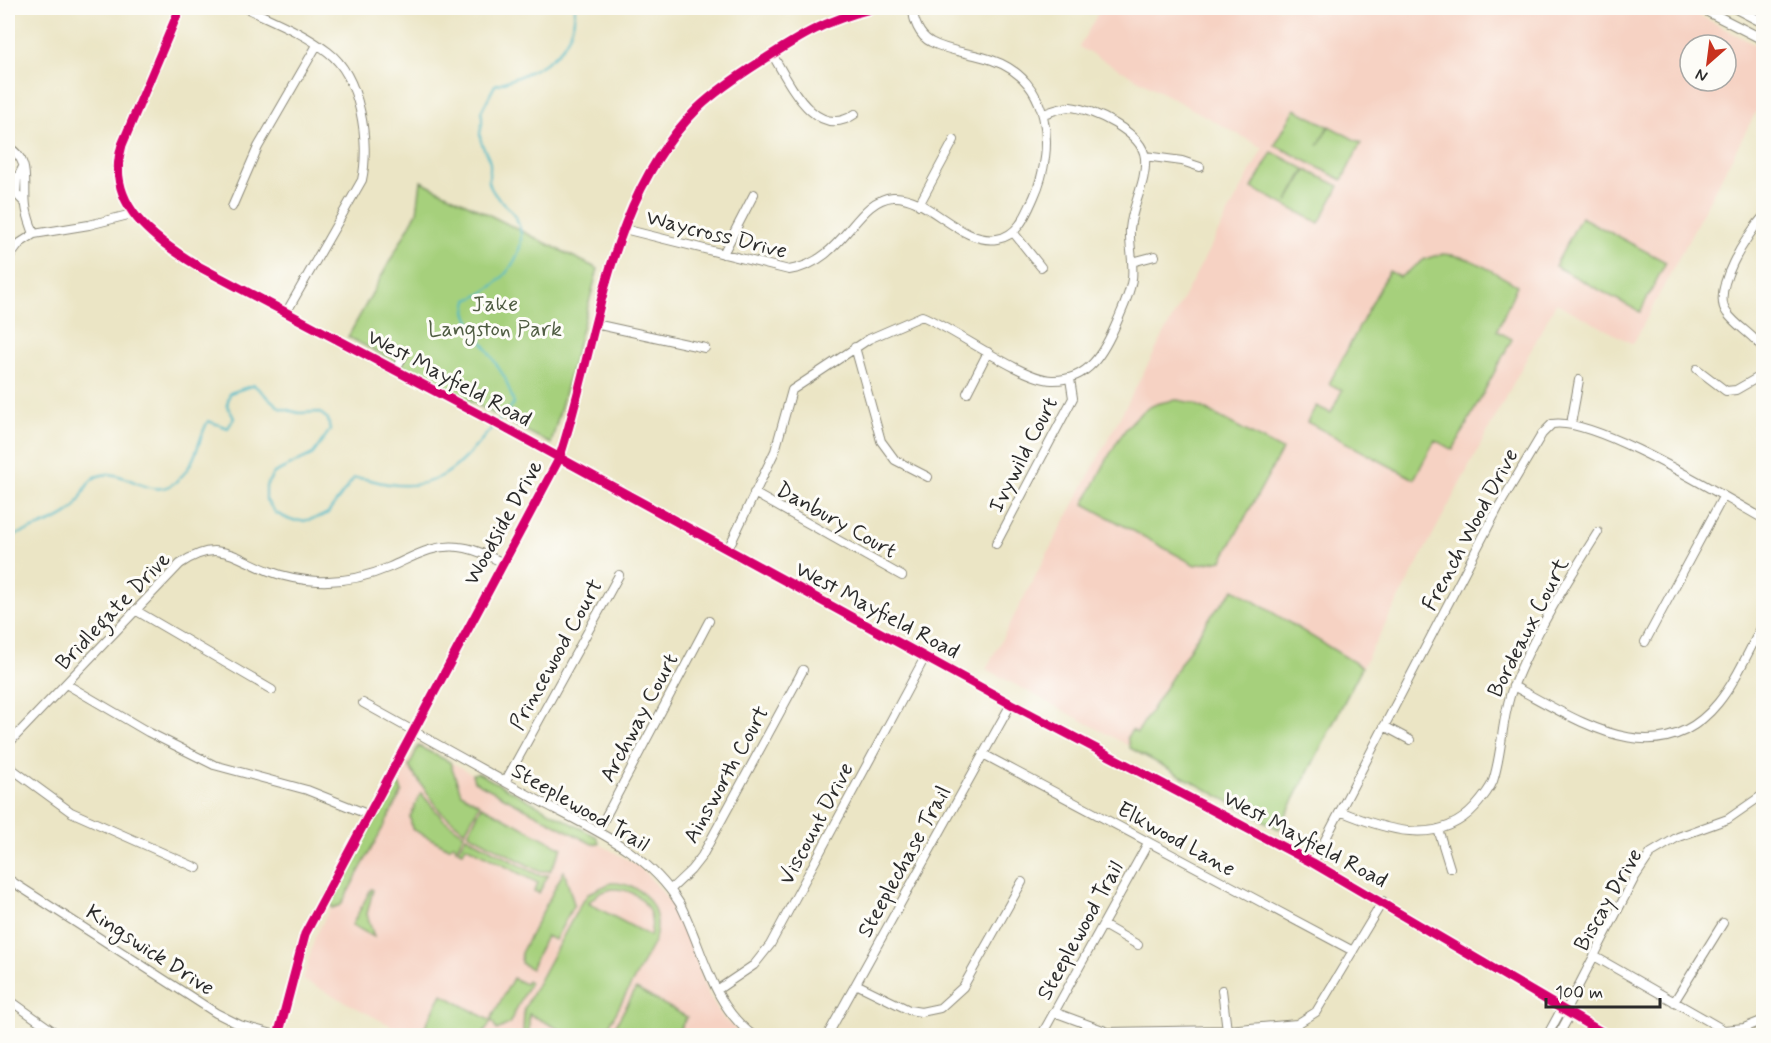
<svg xmlns="http://www.w3.org/2000/svg" width="1771" height="1043" viewBox="0 0 1771 1043" font-family="Mynerve,sans-serif">
  <style>
    .built { fill: #f6d2c3; fill-rule: evenodd }
    .green { fill: #a6d07c; stroke: #687e54; stroke-width: 1.5; fill-rule: evenodd }
    .lines { fill: none; stroke-linecap: round; stroke-linejoin: round }
    .stream { stroke: #4bb8c7; stroke-width: 2 }
    .minor-casing { stroke: #8b8878; stroke-width: 10 }
    .major-casing { stroke: #8b8878; stroke-width: 11 }
    .minor { stroke: #fff; stroke-width: 8 }
    .major { stroke: #fff; stroke-width: 9 }
    .cycleway-casing { stroke: #fdfcf7; stroke-width: 13 }
    .cycleway { stroke: #d6006c; stroke-width: 9 }
    .labels { text-anchor: middle; stroke-width: 6; stroke-linejoin: round; paint-order: stroke }
    .street-label { font-size: 22px; fill: #2b2b2b; stroke: #fdfcf7 }
    .park-label { font-size: 22px; fill: #505d43; stroke: #fdfcf7 }
  </style>
  <rect width="100%" height="100%" fill="#fdfcf7"/>
  <filter id="ink" filterUnits="userSpaceOnUse"><feTurbulence type="fractalNoise" baseFrequency=".0167" numOctaves="2"/><feDisplacementMap in="SourceGraphic" scale="12" xChannelSelector="R" yChannelSelector="G"/><feConvolveMatrix kernelMatrix="1 2 1 2 8 2 1 2 1" color-interpolation-filters="sRGB"/></filter>
  <filter id="wash" filterUnits="userSpaceOnUse"><feTurbulence type="fractalNoise" baseFrequency=".008" numOctaves="4" result="noise"/><feDisplacementMap in="SourceGraphic" scale="24" xChannelSelector="R" yChannelSelector="G"/><feGaussianBlur stdDeviation="1.35" result="paint"/><feColorMatrix in="noise" values="0 0 0 0 0 0 0 0 0 0 0 0 0 0 0 0 0 1.4 0 .05"/><feComposite in="paint" operator="in"/></filter>
  <g filter="url(#wash)">
    <rect width="100%" height="100%" fill="#ebe5c5"/>
    <!-- built -->
    <path class="built" d="M1101,8H1686L1763,49V99L1633,344L1556,303L1278,826L986,669L1263,148L1079,47ZM1690,45H1726V81H1690Z
      M418,744L639,866L661,890L677,913L690,939L707,992L724,1019L742,1035H409L303,980L315,937Z"/>
    <!-- green -->
    <path class="green" d="M1295,109L1328,126L1318,146L1329,126L1361,143L1342,180L1275,145Z
      M1272,152L1305,169L1287,202L1306,170L1339,186L1319,223L1252,188Z
      M421,181L598,269L551,444L348,337L417,212Z
      M1581,217L1666,262L1640,312L1555,266Z
      M1441,254C1470,254 1492,272 1517,285L1497,331L1512,339L1453,450L1435,440L1414,479L1307,422L1316,406L1331,413L1342,390L1329,384L1389,271L1400,277L1425,259Z
      M1177,400L1193,403L1282,450L1222,560L1195,565L1084,504C1101,474 1121,419 1154,405C1161,402 1170,401 1177,400Z
      M1234,589L1362,667L1279,829L1130,748L1127,737L1132,730L1137,733L1207,621Z
      M418,746L450,762L461,793L480,804L465,831L440,811L409,767Z
      M478,773L597,837L599,843L592,844L474,781L472,774Z
      M395,783H399L402,792L341,905L332,908L330,901Z
      M421,793L443,819L464,834L456,849L454,844L449,848L412,829L410,817Z
      M482,806L562,848L550,871H539L468,833Z
      M466,836L538,875H548L539,893L534,891L538,883L466,846L463,852L458,850Z
      M564,871L574,904L555,940L546,936L531,969L521,963V953Z
      M611,883C645,882 666,912 653,944L604,1035H571L529,1014V1035H523L524,1009L580,905L589,893ZM612,889C639,888 657,910 650,936L588,903L599,893Z
      M371,889L373,890L367,914L374,937L352,925Z
      M513,978L525,984L527,980L530,982L509,1024L497,1030L491,1019Z
      M636,989L687,1017L676,1035H610Z
      M442,994L491,1021L483,1035H428L422,1032Z"/>
    <g class="lines">
      <!-- stream -->
      <path class="stream" d="M660,8H666
        M8,538C26,530 61,522 74,508C83,499 85,480 98,476C130,465 154,513 186,471C198,456 199,437 208,421L228,428L234,418L227,405L230,393L254,385L280,408L299,413L319,412L328,419L330,430L313,454L274,473L266,486V500L276,513L290,520L303,521L320,517L328,513L354,478C367,477 377,483 390,484C435,491 458,468 484,437C494,425 505,416 514,403L505,378L471,324L466,312L468,300C498,289 534,253 516,218C510,205 492,198 489,182C488,176 491,170 490,164C489,154 479,145 480,134C481,125 484,121 481,112L495,85C534,72 574,57 575,8"/>
    </g>
  </g>
  <g filter="url(#ink)">
    <g class="lines">
      <defs>
        <path id="minor" d="M180,8L122,145C104,204 155,240 198,266L505,428L1011,704L1313,863L1608,1036
          M246,8C273,21 304,33 328,52C361,77 370,143 362,180L286,313
          M772,54C789,82 815,142 855,114
          M8,147C32,160 23,184 26,206C27,216 31,225 34,234
          M1145,156L1182,161L1200,167
          M23,167L17,179L16,194L25,203
          M919,205L954,140
          M232,207L258,147L317,45
          M1764,216C1748,233 1710,291 1727,313C1737,327 1754,335 1764,350
          M624,229L789,270C844,262 855,200 893,197C928,195 960,245 997,239C1018,236 1026,215 1034,197C1056,148 1051,80 992,60C973,53 949,52 931,42C919,36 913,20 913,8
          M1013,232L1041,267
          M723,254L754,194
          M8,259L20,243L34,234L89,225L132,214
          M1132,262L1155,256
          M595,324L705,348
          M855,347L881,441L895,460L928,477
          M1697,369L1726,391L1736,390L1764,374
          M395,370L404,355
          M967,393L988,352
          M1571,424L1579,380
          M754,493L902,576
          M996,544L1073,398L1070,379
          M728,549L775,451L792,390L869,339L922,316C956,330 1021,379 1052,380C1089,381 1104,352 1117,322C1123,308 1130,294 1132,279C1134,262 1129,246 1130,229C1132,205 1147,182 1145,158C1143,133 1093,109 1070,107C1062,107 1052,111 1044,114
          M135,610L272,690
          M1645,642L1723,497
          M66,684L148,732L214,765L307,790L367,814
          M1513,686C1578,720 1658,777 1718,703C1737,680 1749,649 1764,623
          M363,703C420,735 477,766 534,798C589,828 646,849 680,904C703,948 711,1005 754,1036
          M1384,726L1410,740
          M8,744L180,564C218,538 233,557 269,571C284,577 302,580 318,581C343,582 367,577 390,567C413,557 432,544 459,547C474,548 488,556 502,562
          M983,754L1353,951
          M8,766L71,812L197,868
          M505,782L619,575
          M1340,811C1383,829 1438,848 1475,807C1482,799 1489,791 1493,781C1503,751 1501,718 1513,687C1534,634 1568,580 1598,532
          M1438,829L1450,868
          M598,831L709,621
          M1313,863L1498,508L1542,434L1552,424C1594,416 1722,496 1764,519
          M8,879L216,1013L240,1025L280,1036
          M671,889L691,870L702,856L803,670
          M1103,925L1138,945
          M1594,956L1724,1030L1744,1028L1764,1020
          M856,984L909,1010L921,1012L940,1008L963,987L1022,882
          M717,990L754,965L770,945L925,657
          M1222,990L1227,1030
          M8,999L60,1036
          M1674,1002L1723,923
          M1054,1012L1108,1032L1227,1030L1297,1024L1316,1012L1383,901
          M278,1036L305,934L559,459C599,340 605,201 698,108C717,90 738,76 760,62C802,35 824,21 874,8
          M827,1036L1011,704
          M1041,1036L1148,843
          M1547,1036L1559,1014L1566,1010L1635,877L1651,853L1678,837L1728,819L1764,794
          M1558,1036L1568,1018L1566,1010"/>
        <path id="major" d="M1701,8L1764,40
          M1735,8L1764,23"/>
      </defs>
      <!-- minor casing -->
      <use href="#minor" class="minor-casing"/>
      <!-- major casing -->
      <use href="#major" class="major-casing"/>
      <!-- minor -->
      <use href="#minor" class="minor"/>
      <!-- major -->
      <use href="#major" class="major"/>
      <defs>
        <path id="cycleway" d="M180,8L122,145C104,204 155,240 198,266L505,428L1011,704L1313,863L1608,1036
          M278,1036L305,934L559,459C599,340 605,201 698,108C717,90 738,76 760,62C802,35 824,21 874,8"/>
      </defs>
      <!-- cycleway casing -->
      <use href="#cycleway" class="cycleway-casing"/>
      <!-- cycleway -->
      <use href="#cycleway" class="cycleway"/>
    </g>
  </g>
  <g class="labels">
    <!-- street labels -->
    <g class="street-label">
      <text transform="translate(717 233) rotate(14)" y="8">Waycross Drive</text>
      <text transform="translate(450 377) rotate(28)" y="8">West Mayfield Road</text>
      <text transform="translate(1022 454) rotate(-63)" y="8">Ivywild Court</text>
      <text transform="translate(837 519) rotate(29)" y="8">Danbury Court</text>
      <text transform="translate(502 522) rotate(-61)" y="8">Woodside Drive</text>
      <text transform="translate(1469 529) rotate(-62)" y="8">French Wood Drive</text>
      <text transform="translate(878 609) rotate(28)" y="8">West Mayfield Road</text>
      <text transform="translate(112 610) rotate(-46)" y="8">Bridlegate Drive</text>
      <text transform="translate(1527 627) rotate(-63)" y="8">Bordeaux Court</text>
      <text transform="translate(555 654) rotate(-61)" y="8">Princewood Court</text>
      <text transform="translate(638 717) rotate(-62)" y="8">Archway Court</text>
      <text transform="translate(725 774) rotate(-61)" y="8">Ainsworth Court</text>
      <text transform="translate(581 806) rotate(30)" y="8">Steeplewood Trail</text>
      <text transform="translate(815 823) rotate(-62)" y="8">Viscount Drive</text>
      <text transform="translate(1177 838) rotate(29)" y="8">Elkwood Lane</text>
      <text transform="translate(1306 838) rotate(28)" y="8">West Mayfield Road</text>
      <text transform="translate(903 861) rotate(-61)" y="8">Steeplechase Trail</text>
      <text transform="translate(1607 899) rotate(-60)" y="8">Biscay Drive</text>
      <text transform="translate(1079 930) rotate(-61)" y="8">Steeplewood Trail</text>
      <text transform="translate(151 949) rotate(33)" y="8">Kingswick Drive</text>
    </g>
    <!-- park labels -->
    <g class="park-label">
      <text x="495" y="311">Jake<tspan x="495" dy="25">Langston Park</tspan></text>
    </g>
  </g>
  <!-- margin -->
  <rect width="1771" height="1043" fill="none" stroke="#fdfcf7" stroke-width="30"/>
  <!-- north arrow -->
  <g transform="translate(1708 63) rotate(208)"><circle r="28" fill="#fdfcf7" stroke="#a9a8a5" stroke-width="1.5"/>
  <path d="M0-4.5L10 22L0 15L-10 22Z" fill="#c8321e"/>
  <text y="-9" font-size="16" font-weight="bold" text-anchor="middle" fill="#2b2b2b">N</text>
  </g>
  <!-- scale -->
  <path d="M1546 998v9h114v-9" fill="none" stroke="#2b2b2b" stroke-width="3"/>
  <text x="1555" y="998" font-size="18" fill="#2b2b2b" stroke="#fdfcf7" stroke-width="4.5" paint-order="stroke">100 m</text>
</svg>
